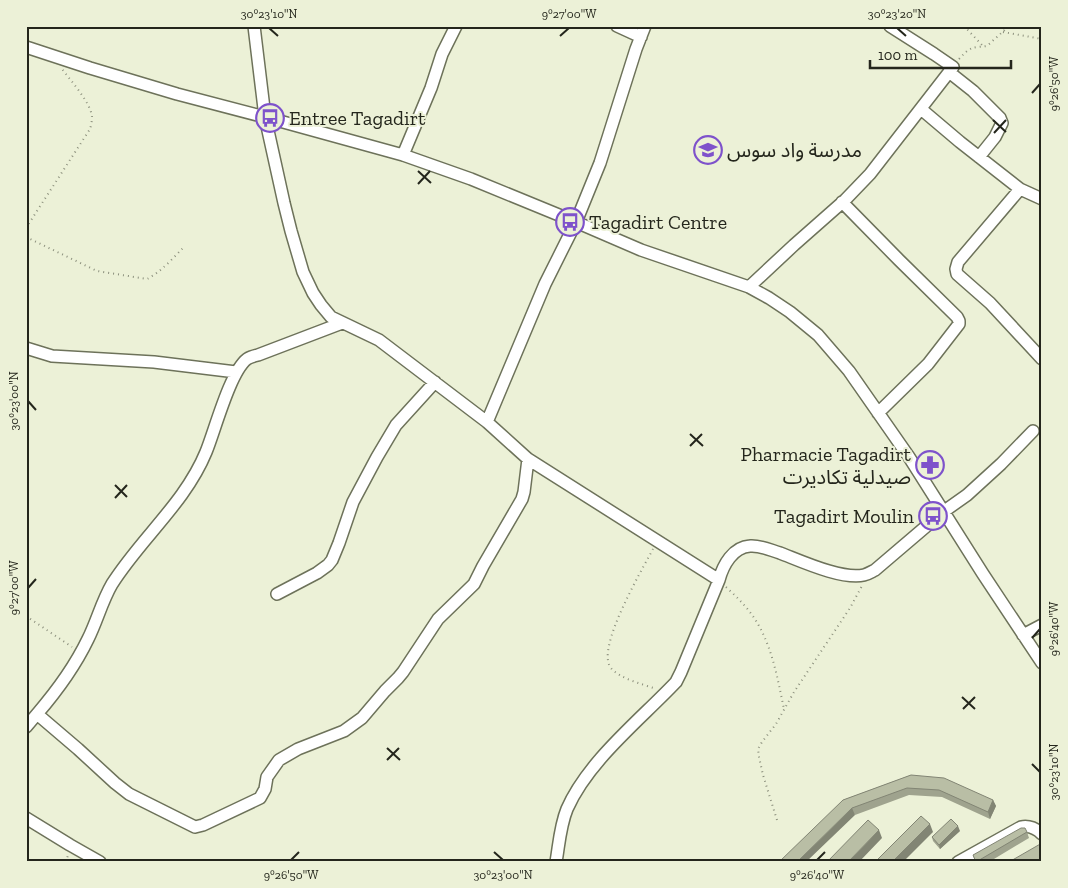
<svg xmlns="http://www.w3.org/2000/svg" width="1068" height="888" viewBox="0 0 1068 888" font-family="'Zilla Slab','Noto Sans Arabic',serif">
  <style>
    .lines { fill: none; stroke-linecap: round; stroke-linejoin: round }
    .minor-casing { stroke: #6d725a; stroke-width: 14 }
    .path { stroke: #8c907d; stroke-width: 2; stroke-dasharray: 1 4; stroke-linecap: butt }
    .minor { stroke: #fff; stroke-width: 11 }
    .wall { fill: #9fa38e }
    .shaded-wall { fill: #828574 }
    .building { fill: #b9bea5; stroke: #828574 }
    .ticks { fill: none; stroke: #24261c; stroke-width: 2 }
    .labels { text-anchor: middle; stroke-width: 4; stroke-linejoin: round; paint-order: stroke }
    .poi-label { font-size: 20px; fill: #24261c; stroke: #ecf1d7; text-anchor: start }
    .neatline { fill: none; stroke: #24261c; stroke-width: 2 }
    .ticks-label { font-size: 12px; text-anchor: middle; fill: #24261c }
  </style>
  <rect width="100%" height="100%" fill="#ecf1d7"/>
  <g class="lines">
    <defs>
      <path id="minor" d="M254,26L265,117L284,203L291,231L303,272L313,293L321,305L331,317L379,340L487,422
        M617,26L641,37
        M26,47L90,68L177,94L265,117L403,155L471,179L576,222L641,250L749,287L769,298L790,312L818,335L849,371L909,457L983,574L1042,663
        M949,72L973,91L1000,118L1002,123L995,137L979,157
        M921,109L960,142L1020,189L1042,199
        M403,155L431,88L442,54L456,26
        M1020,189L958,262L956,269L957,274L990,303L1042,359
        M842,202L899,260L957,317L959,321V324L928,364L878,413
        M749,287L794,245L845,200L870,174L953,67L934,54L890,26
        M342,323L258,355C254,356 250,357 247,359C230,372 215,430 206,452C185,503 141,538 112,584C102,601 97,621 88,639C75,666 56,692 37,714L78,749L115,783L129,794L195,827L203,825L260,798L265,789L267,777L279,760L298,749L344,731L362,718L385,691L398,678L403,672L438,619L474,584L483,566L522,499L524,492L528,459L487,422L545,284L576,222L600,163L636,49L645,26
        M26,348L52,356L154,362L236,372
        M528,459L719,580
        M277,594L317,573L328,565L332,560L339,543L353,502L377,457L396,425L435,382
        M1023,635L1042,625
        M26,727L37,714
        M26,818L70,845L100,862
        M556,862C559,845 560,826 567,809C588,761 640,720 676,682L681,672L719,580C723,565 733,547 750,546C760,545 770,550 780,553C801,561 842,580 864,575C868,574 871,572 875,570L943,512L967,495L1001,464L1033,431
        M958,862L1021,827C1029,825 1037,829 1042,834"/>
    </defs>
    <!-- minor casing -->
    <use href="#minor" class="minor-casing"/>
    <!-- path -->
    <path class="path" d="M964,26L983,46
      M1003,32L1042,39
      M959,59C971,46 971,48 987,46L1009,26
      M26,228L90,129C91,126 92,121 92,117C91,103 71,81 62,69
      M26,237L97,271L147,279C161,272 173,258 184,247
      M653,549C642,570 595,649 611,668C620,679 643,684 656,689
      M726,587C739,599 751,611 759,626C773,651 778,681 784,709
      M26,616L72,647
      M777,820L763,775L759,757L758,749L762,742L776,724L794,692L850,608L863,584
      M66,862L68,855"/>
    <!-- minor -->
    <use href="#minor" class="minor"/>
  </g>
  <!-- wall -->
  <path class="wall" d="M911,775L993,800L996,806L990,819L942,797L909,795L855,815L843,800Z
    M960,831L940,849L933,841L932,837Z
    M1027,832L1029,838L989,862H975L973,855Z"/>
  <!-- shaded-wall -->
  <path class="shaded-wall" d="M993,800L996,806L990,819L988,812Z
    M852,808L855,815L806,862H797Z
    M930,824L933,832L903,862H892Z
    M958,826L960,831L940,849L939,845Z
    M879,830L882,838L859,862H848Z"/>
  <!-- building -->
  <path class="building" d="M911,775L944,778L993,800L988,812L939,790L907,788L852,808L797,862H779L843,800Z
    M921,816L930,824L892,862H875Z
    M951,819L958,826L939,845L932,837Z
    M868,820L879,830L848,862H827Z
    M1021,828H1025L1027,832L976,862L973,855Z
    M1042,843V861L1040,862H1009Z"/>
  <!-- ticks -->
  <path class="ticks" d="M269,28L278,36M897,28L906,36M560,36L569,28M1032,93L1040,84M993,120L1006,132M994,133L1006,120M418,171L431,183M418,184L430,171M28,401L36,410M690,434L703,446M690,446L702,434M115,485L127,497M115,498L127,485M28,588L36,579M1032,638L1040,629M962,697L975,709M963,709L975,697M387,748L400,760M387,760L399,748M1032,764L1040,772M494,852L503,860M291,860L299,852M817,860L825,852"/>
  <!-- icons -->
  <defs>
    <symbol id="bus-ring" viewBox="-11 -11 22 22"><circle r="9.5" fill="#ecf1d7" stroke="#7e52cb" stroke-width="1.5"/><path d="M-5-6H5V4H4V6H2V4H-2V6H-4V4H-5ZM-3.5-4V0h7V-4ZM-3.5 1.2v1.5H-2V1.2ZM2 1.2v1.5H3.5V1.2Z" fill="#7e52cb"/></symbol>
    <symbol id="school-ring" viewBox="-11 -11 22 22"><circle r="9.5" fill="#ecf1d7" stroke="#7e52cb" stroke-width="1.5"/><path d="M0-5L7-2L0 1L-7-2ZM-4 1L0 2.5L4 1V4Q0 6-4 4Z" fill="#7e52cb"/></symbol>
    <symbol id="pharmacy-ring" viewBox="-11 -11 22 22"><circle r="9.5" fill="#ecf1d7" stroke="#7e52cb" stroke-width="1.5"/><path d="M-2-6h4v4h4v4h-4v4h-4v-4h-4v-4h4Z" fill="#7e52cb"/></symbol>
  </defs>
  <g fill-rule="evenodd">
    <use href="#bus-ring" x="254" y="102" width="32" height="32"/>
    <use href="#school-ring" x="692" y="134" width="32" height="32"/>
    <use href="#bus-ring" x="554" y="206" width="32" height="32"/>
    <use href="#pharmacy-ring" x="914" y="449" width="32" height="32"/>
    <use href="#bus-ring" x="917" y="500" width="32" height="32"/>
  </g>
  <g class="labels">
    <!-- poi labels -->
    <g class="poi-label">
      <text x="289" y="125">Entree Tagadirt</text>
      <text x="727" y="157">مدرسة واد سوس</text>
      <text x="589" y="229">Tagadirt Centre</text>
      <text x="911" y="461" text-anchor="end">Pharmacie Tagadirt<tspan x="911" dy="23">صيدلية تكاديرت</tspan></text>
      <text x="914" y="523" text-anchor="end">Tagadirt Moulin</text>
    </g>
  </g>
  <!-- border -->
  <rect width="1068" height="888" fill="none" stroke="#ecf1d7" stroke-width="55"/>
  <!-- scale -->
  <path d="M870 60v8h141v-8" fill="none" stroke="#24261c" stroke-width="2.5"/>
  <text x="878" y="60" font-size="15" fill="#24261c" stroke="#ecf1d7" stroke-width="4" paint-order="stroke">100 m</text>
  <rect x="28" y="28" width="1012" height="832" class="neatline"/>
  <g class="ticks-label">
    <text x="269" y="18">30°23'10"N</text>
    <text x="569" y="18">9°27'00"W</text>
    <text x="897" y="18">30°23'20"N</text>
    <text transform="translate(1054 84) rotate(-90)" y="4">9°26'50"W</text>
    <text transform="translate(14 401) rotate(-90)" y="4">30°23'00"N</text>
    <text transform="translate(14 588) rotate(-90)" y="4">9°27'00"W</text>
    <text transform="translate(1054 629) rotate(-90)" y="4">9°26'40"W</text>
    <text transform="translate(1054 772) rotate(-90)" y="4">30°23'10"N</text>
    <text x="291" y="879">9°26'50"W</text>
    <text x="503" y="879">30°23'00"N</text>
    <text x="817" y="879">9°26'40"W</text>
  </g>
</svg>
